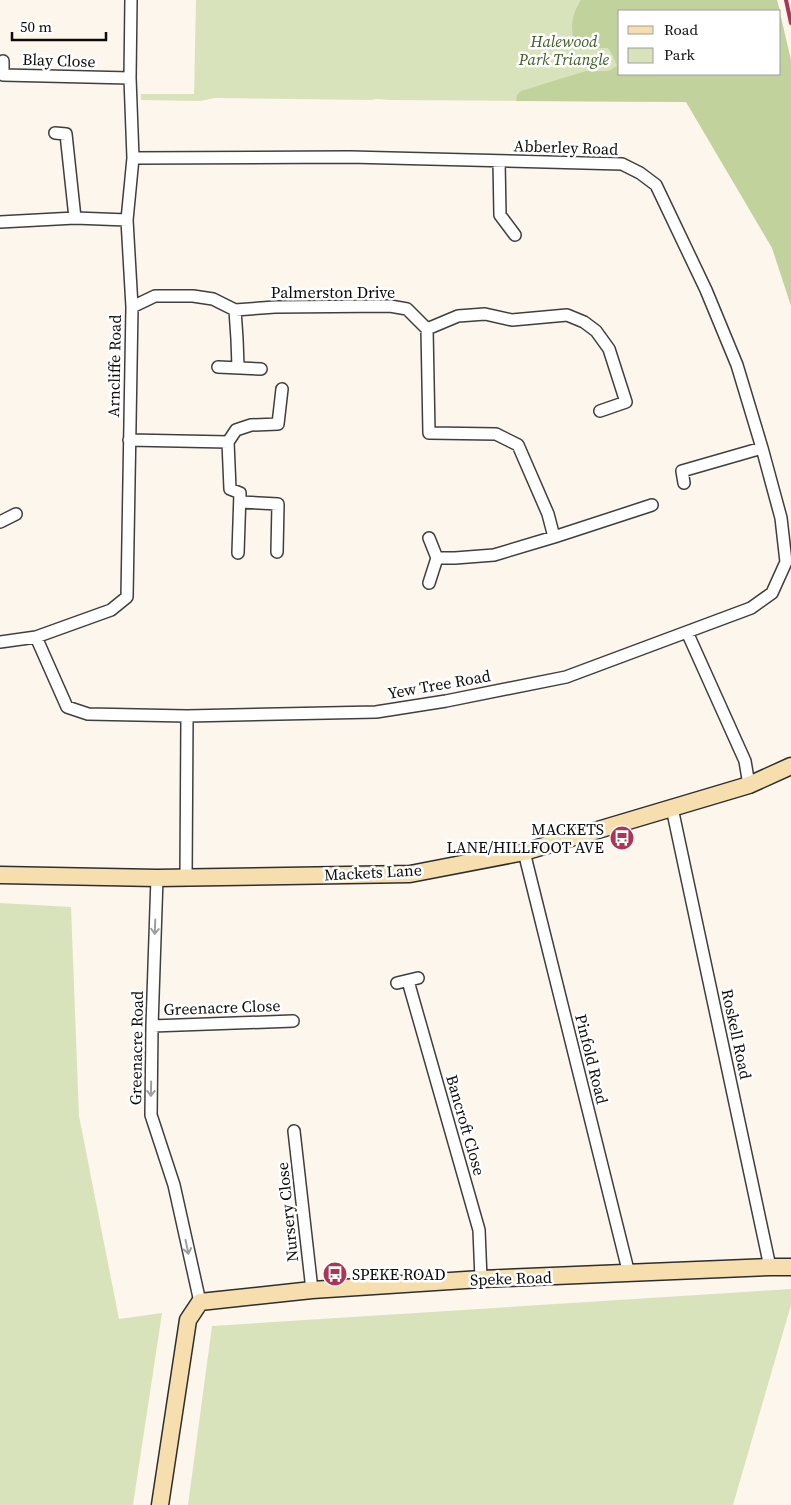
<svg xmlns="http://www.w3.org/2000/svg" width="791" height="1505" viewBox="0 0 791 1505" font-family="'Source Serif 4',serif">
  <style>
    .green { fill: #d9e3bb }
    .forest { fill: #c1d29c; fill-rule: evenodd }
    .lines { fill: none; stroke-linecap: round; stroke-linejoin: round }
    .street-casing { stroke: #3f3f3f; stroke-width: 14 }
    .secondary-casing { stroke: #2e2e2e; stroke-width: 19 }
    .street { stroke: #fff; stroke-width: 11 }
    .secondary { stroke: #f6deaf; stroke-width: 16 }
    .rail { stroke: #ac3455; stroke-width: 4 }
    .oneway { stroke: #9e9e9e }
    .labels { text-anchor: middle; stroke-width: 5; stroke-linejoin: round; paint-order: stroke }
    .park-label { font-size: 16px; font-style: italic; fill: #3c5c24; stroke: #fff }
    .street-label { font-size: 16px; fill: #0c0c0c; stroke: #fff }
    .poi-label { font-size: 16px; fill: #0c0c0c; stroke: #fff; text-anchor: end }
  </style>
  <rect width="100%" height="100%" fill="#fdf6ed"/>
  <!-- green -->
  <path class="green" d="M196,0H777L780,11H620V74L686,102L390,100L377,99L371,100L215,98L200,101L141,100V94H194Z
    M0,903L71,907L79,1116L119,1319L162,1313L133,1505H0Z
    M791,1289V1305L733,1505H188L212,1326Z"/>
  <!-- forest -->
  <path class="forest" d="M581,0H777L791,60V306L772,248L686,102L516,101L517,95L521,91L586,71H608L617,66L613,56L608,48H577C569,32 571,15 581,0ZM620,11H780V74H620Z"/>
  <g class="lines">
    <defs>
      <path id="street" d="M3,61V75L130,78
        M55,133L66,134L75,218
        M499,161L500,215L515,235
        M0,222L75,218L127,220
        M132,307L155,296H193L213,299L235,310L275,307L390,306L407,309L427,329L458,316L485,314L512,320L567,315L584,322L596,331L609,349L626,402L600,411
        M235,310L237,339L238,367
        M427,329L429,433L496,434L518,445L548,514L554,537L494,555L455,558H437
        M218,367L261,369
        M129,440L228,442L230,489L240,493L238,553
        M228,442L236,430L251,425L278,424L282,389
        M684,483L682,471L762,448
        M240,502L278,504L277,552
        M0,522L16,514
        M554,537L652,505
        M429,538L437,558L429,583
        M687,632L745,761L749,785
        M36,637L67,707L88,714L187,716L376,712L446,701L566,677L751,608L772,593L786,562L781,518L762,448L737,365L706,290L656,185L640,173L622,164L350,157L133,158
        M0,642L36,637L111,610L127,597L132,307L127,220L133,158L130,78L131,0
        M672,808L770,1267
        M524,852L629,1274
        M157,878L152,1026L151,1115L174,1185L200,1302
        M186,878L187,716
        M408,981L479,1230L481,1279
        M397,983L418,978
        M152,1026L293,1021
        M294,1131L312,1290"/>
      <path id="secondary" d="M0,875L157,878L410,874L524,852L749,785L791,766
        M160,1505L188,1320L200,1302L312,1290L481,1279L770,1267H791"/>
    </defs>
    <!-- street casing -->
    <use href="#street" class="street-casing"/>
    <!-- secondary casing -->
    <use href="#secondary" class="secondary-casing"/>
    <!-- street -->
    <use href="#street" class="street"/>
    <!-- secondary -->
    <use href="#secondary" class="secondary"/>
    <!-- rail -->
    <path class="rail" d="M786,0L791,23"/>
  </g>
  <!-- one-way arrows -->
  <defs><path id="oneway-shaft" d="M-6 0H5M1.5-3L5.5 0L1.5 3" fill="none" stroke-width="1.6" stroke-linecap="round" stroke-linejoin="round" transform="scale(1.25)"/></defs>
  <g class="oneway">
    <use href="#oneway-shaft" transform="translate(155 927) rotate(92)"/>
    <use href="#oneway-shaft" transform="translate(151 1089) rotate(91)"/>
    <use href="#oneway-shaft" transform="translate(187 1247) rotate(78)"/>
  </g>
  <!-- icons -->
  <defs>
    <symbol id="bus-disc" viewBox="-11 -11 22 22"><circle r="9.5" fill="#ac3455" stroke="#fff"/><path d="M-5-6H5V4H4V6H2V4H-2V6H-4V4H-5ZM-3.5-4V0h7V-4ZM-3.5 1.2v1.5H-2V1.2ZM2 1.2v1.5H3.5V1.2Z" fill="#fff"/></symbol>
  </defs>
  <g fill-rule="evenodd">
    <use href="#bus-disc" x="608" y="824" width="28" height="28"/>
    <use href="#bus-disc" x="321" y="1260" width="28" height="28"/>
  </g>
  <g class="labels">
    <!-- park labels -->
    <g class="park-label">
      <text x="564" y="47">Halewood<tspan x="564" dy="18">Park Triangle</tspan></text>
    </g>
    <!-- street labels -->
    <g class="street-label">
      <text transform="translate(59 60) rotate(2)" y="6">Blay Close</text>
      <text transform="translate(566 147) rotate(2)" y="6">Abberley Road</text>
      <text x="333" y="298">Palmerston Drive</text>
      <text transform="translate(114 366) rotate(-89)" y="6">Arncliffe Road</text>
      <text transform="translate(439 684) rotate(-10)" y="6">Yew Tree Road</text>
      <text transform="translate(373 872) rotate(-3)" y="6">Mackets Lane</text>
      <text transform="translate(222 1007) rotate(-2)" y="6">Greenacre Close</text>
      <text transform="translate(737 1034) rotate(78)" y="6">Roskell Road</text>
      <text transform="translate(136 1048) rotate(-89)" y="6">Greenacre Road</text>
      <text transform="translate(592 1059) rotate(76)" y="6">Pinfold Road</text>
      <text transform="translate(466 1125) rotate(74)" y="6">Bancroft Close</text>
      <text transform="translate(287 1212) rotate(-96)" y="6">Nursery Close</text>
      <text transform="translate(511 1278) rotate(-2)" y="6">Speke Road</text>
    </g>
    <!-- poi labels -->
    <g class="poi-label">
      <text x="604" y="835">MACKETS<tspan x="604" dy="18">LANE/HILLFOOT AVE</tspan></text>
      <text x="352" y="1280" text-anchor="start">SPEKE ROAD</text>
    </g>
  </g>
  <!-- legend -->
  <rect x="618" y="10" width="162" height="65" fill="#ffffff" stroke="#9e9e9e"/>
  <rect x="628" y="26" width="25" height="8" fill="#f6deaf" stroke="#9e9e9e"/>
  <text x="664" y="35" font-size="15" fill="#0c0c0c">Road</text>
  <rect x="628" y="48" width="25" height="15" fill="#d9e3bb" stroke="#9e9e9e"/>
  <text x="664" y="60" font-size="15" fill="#0c0c0c">Park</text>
  <!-- scale -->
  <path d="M12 32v8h94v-8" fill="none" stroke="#0c0c0c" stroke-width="2.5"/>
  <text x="20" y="32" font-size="15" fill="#0c0c0c" stroke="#ffffff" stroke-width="4" paint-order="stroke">50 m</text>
</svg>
